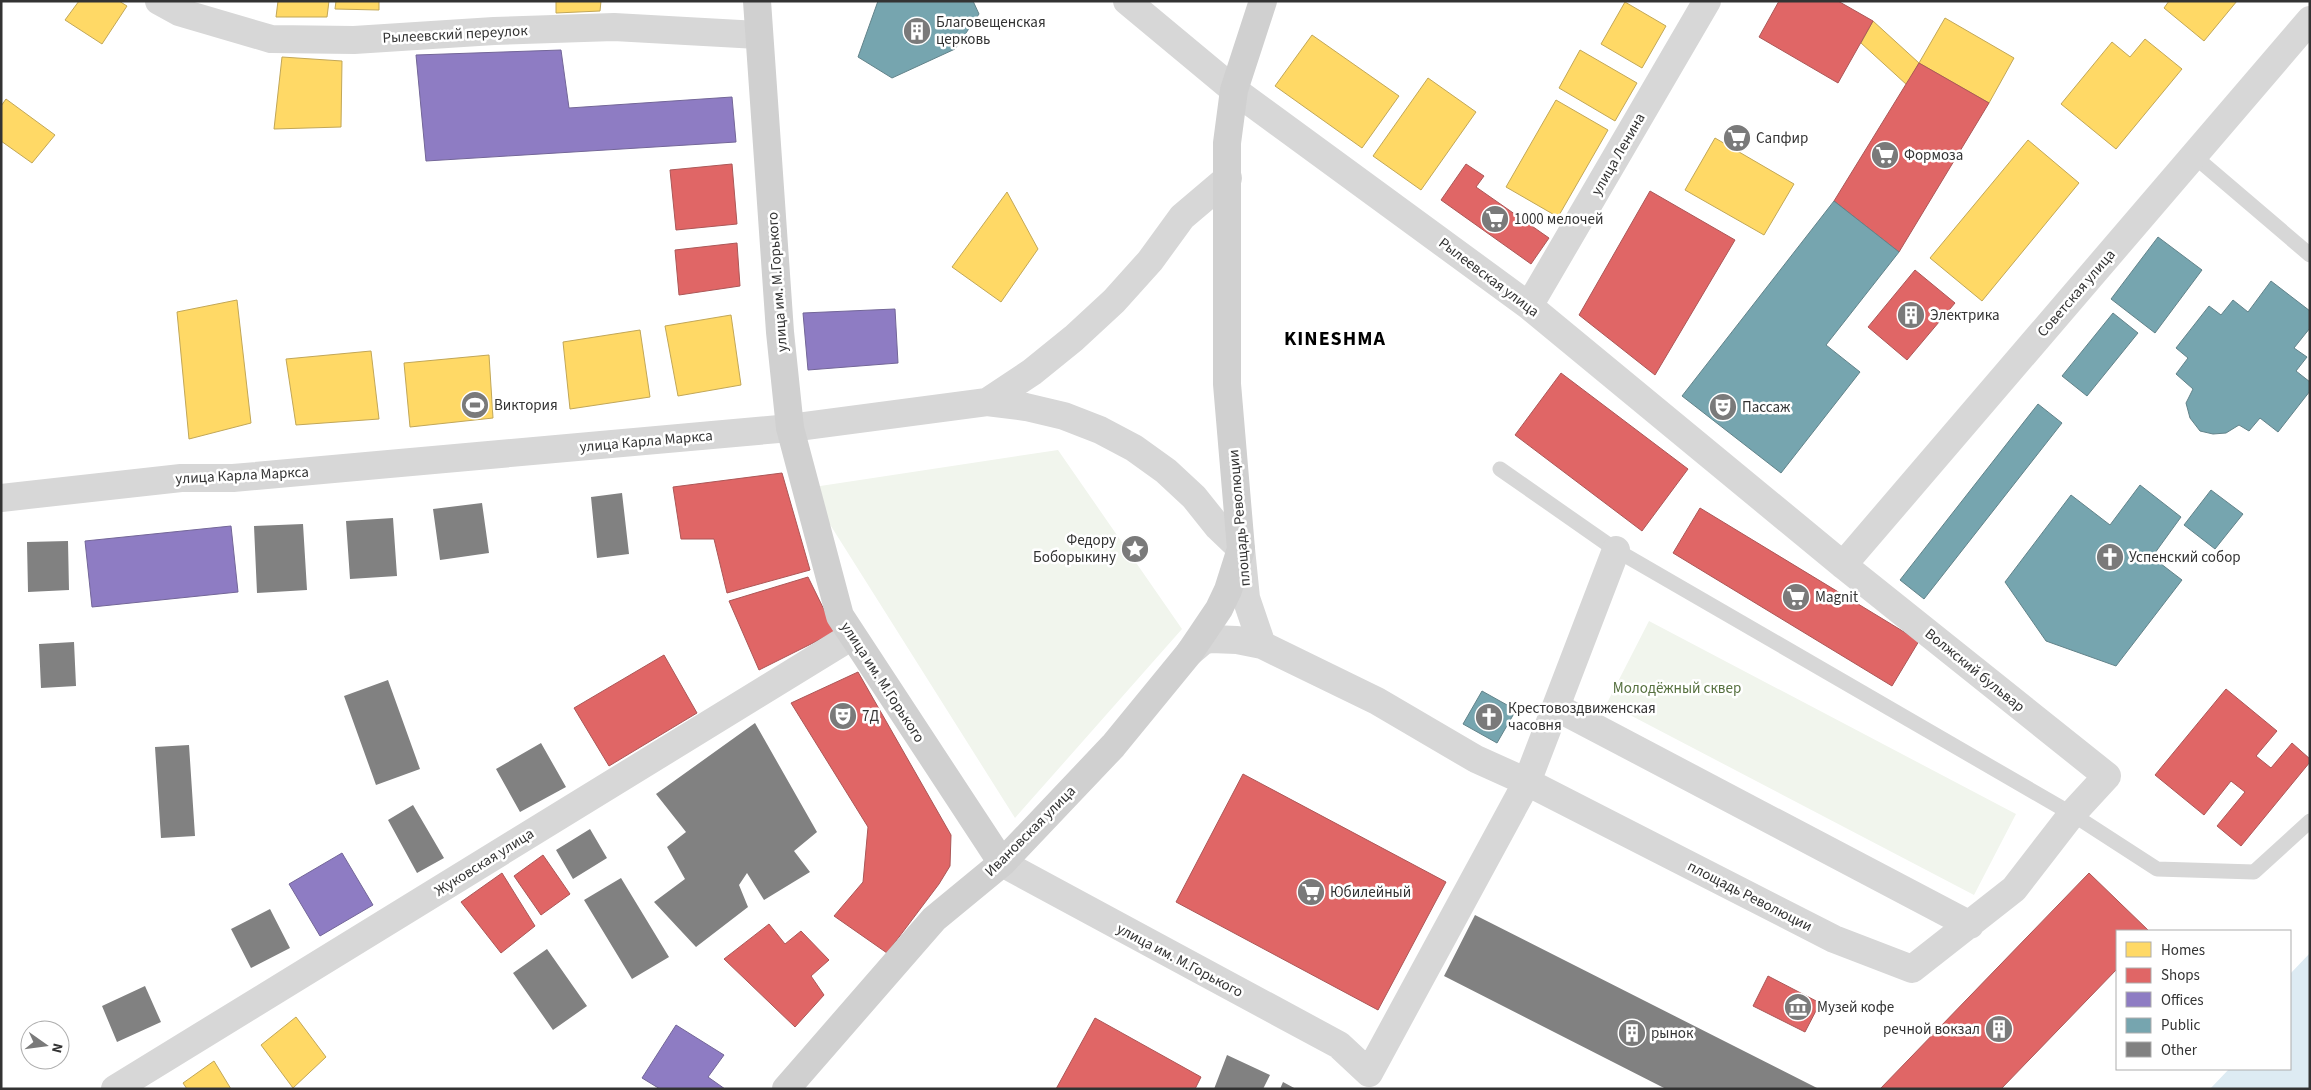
<svg xmlns="http://www.w3.org/2000/svg" width="2311" height="1090" viewBox="0 0 2311 1090" font-family="'Source Sans 3',sans-serif">
  <style>
    .green { fill: #f1f5ed }
    .water { fill: #ddebf3 }
    .homes { fill: #ffd966; stroke: #c2a757 }
    .shops { fill: #e06666; stroke: #ac5757 }
    .offices { fill: #8e7cc3; stroke: #736698 }
    .public { fill: #76a5af; stroke: #62838a }
    .building { fill: #818181 }
    .lines { fill: none; stroke-linecap: round; stroke-linejoin: round }
    .lane { stroke: #d7d7d7; stroke-width: 15 }
    .street { stroke: #d7d7d7; stroke-width: 28 }
    .secondary { stroke: #d0d0d0; stroke-width: 28 }
    .labels { text-anchor: middle; stroke-width: 5; stroke-linejoin: round; paint-order: stroke }
    .poi-label { font-size: 15px; fill: #333; stroke: #fff; text-anchor: start }
    .street-label { font-size: 15px; fill: #333; stroke: #fff }
    .park-label { font-size: 15px; fill: #56703f; stroke: #fff }
    .district-label { font-size: 20px; font-weight: bold; letter-spacing: 1px; fill: #000; stroke: #fff }
  </style>
  <rect width="100%" height="100%" fill="#fff"/>
  <!-- green -->
  <path class="green" d="M1058,450L1182,629L1015,818L807,488Z
    M1649,621L2016,814L1974,895L1607,703Z"/>
  <!-- water -->
  <path class="water" d="M2310,953V1089H2210L2229,1069H2290V974Z"/>
  <!-- homes -->
  <path class="homes" d="M79,1H119L127,6L102,44L65,20Z
    M278,1H329L327,17H276Z
    M336,1H379V10L335,9Z
    M556,1H601L600,11L556,13Z
    M2169,1H2237L2204,41L2164,8Z
    M1625,2L1666,26L1642,68L1601,44Z
    M1945,18L2014,58L1989,103L1919,63Z
    M1873,21L1919,63L1907,85L1861,43Z
    M1312,35L1399,96L1362,148L1275,86Z
    M2145,39L2182,69L2116,149L2061,104L2112,42L2130,57Z
    M1580,50L1637,83L1615,121L1559,88Z
    M282,57L342,61L341,127L274,129Z
    M1428,78L1476,112L1421,190L1373,156Z
    M6,99L55,135L32,163L1,141V106Z
    M1556,100L1608,130L1558,217L1506,187Z
    M1715,138L1794,184L1764,235L1685,190Z
    M2028,140L2079,183L1982,301L1930,258Z
    M1007,192L1038,249L1001,302L952,267Z
    M237,300L251,423L189,439L177,312Z
    M731,315L741,385L678,396L665,326Z
    M640,330L650,397L570,409L563,342Z
    M371,351L379,419L296,425L286,359Z
    M489,355L493,418L410,427L404,363Z
    M296,1017L326,1057L293,1088L261,1045Z
    M214,1061L231,1089H187L183,1083Z"/>
  <!-- shops -->
  <path class="shops" d="M1779,1H1838L1873,21L1838,83L1759,37Z
    M1919,63L1989,103L1899,252L1834,201Z
    M732,164L737,224L676,230L670,170Z
    M1466,164L1484,176L1476,187L1549,238L1531,264L1441,200Z
    M1650,191L1735,240L1655,375L1579,315Z
    M737,243L740,286L679,295L675,250Z
    M1915,270L1955,303L1907,360L1868,327Z
    M1561,373L1688,469L1642,531L1515,435Z
    M782,473L810,570L727,593L714,539H681L673,487Z
    M1700,508L1919,641L1892,686L1673,553Z
    M808,577L835,632L759,670L729,601Z
    M664,655L697,713L609,766L574,708Z
    M858,672L951,835L950,866L939,884L887,953L834,916L863,882L868,827L791,703Z
    M2226,689L2277,731L2256,756L2271,768L2292,743L2310,759V762L2241,846L2217,826L2245,792L2231,781L2204,815L2155,775Z
    M1243,774L1446,882L1378,1010L1176,902Z
    M543,855L570,894L541,915L514,876Z
    M502,873L535,926L501,953L461,902Z
    M2089,873L2149,931H2117V969L2001,1089H1880Z
    M769,924L785,944L801,931L829,960L811,976L824,995L795,1027L724,959Z
    M1768,976L1820,1003L1805,1032L1753,1006Z
    M1095,1018L1201,1077L1195,1089H1056Z"/>
  <!-- offices -->
  <path class="offices" d="M561,50L569,108L732,97L736,142L426,161L416,55Z
    M895,309L898,363L808,370L803,313Z
    M231,526L238,592L92,607L85,541Z
    M342,853L373,905L320,936L289,884Z
    M676,1025L724,1055L708,1077L725,1089H660L642,1078Z"/>
  <!-- public -->
  <path class="public" d="M878,1H973L979,14L955,49L892,78L858,57Z
    M1834,201L1899,252L1826,345L1860,372L1781,473L1682,396Z
    M2158,237L2202,270L2155,333L2111,299Z
    M2271,281L2310,311V328L2294,348L2307,357L2296,371L2310,382V391L2278,432L2260,418L2249,431L2239,425L2226,433L2213,434L2200,431L2190,418L2186,403L2193,389L2176,374L2188,358L2176,348L2209,306L2221,315L2233,300L2248,312Z
    M2113,313L2138,333L2087,396L2062,376Z
    M2038,404L2062,423L1924,599L1900,580Z
    M2140,485L2181,517L2152,557L2182,580L2116,666L2046,641L2005,582L2071,495L2110,525Z
    M2211,490L2243,514L2215,549L2184,525Z
    M1482,691L1516,710L1497,743L1463,724Z"/>
  <!-- building -->
  <path class="building" d="M622,493L629,554L597,558L591,497Z
    M482,503L489,553L440,560L433,509Z
    M393,518L397,576L350,579L346,521Z
    M303,524L307,590L257,593L254,526Z
    M68,541L69,590L28,592L27,542Z
    M74,642L76,686L41,688L39,644Z
    M388,680L420,769L376,785L344,696Z
    M755,723L817,832L794,851L810,872L764,900L747,873L739,885L748,907L696,947L654,902L685,879L667,847L686,832L656,794Z
    M541,743L566,787L520,812L496,769Z
    M189,745L195,836L161,838L155,747Z
    M413,805L444,858L417,873L388,820Z
    M590,829L607,858L573,879L556,850Z
    M621,878L669,957L632,979L584,900Z
    M270,909L290,948L251,968L231,929Z
    M1475,915L1819,1089H1666L1444,976Z
    M547,949L587,1006L553,1030L513,973Z
    M145,986L161,1022L117,1042L102,1006Z
    M1227,1055L1270,1075L1263,1089H1214Z
    M1283,1082L1296,1089H1280Z"/>
  <g class="lines">
    <!-- lane -->
    <path class="lane" d="M2194,156L2310,255
      M1500,469L1616,550L2072,814L2157,869L2254,872L2310,821"/>
    <!-- street -->
    <path class="street" d="M159,1L179,12L271,39L354,40L494,31L614,27L758,35
      M1127,1L1234,90L1529,306L1843,565L2107,776L2072,814L2014,889L1912,969L1834,939L1527,782L1476,759L1377,701L1262,645L1237,640L1211,639L1203,641L1190,652
      M1529,306L1707,1
      M987,402L1032,372L1074,338L1114,301L1150,261L1182,217L1228,178
      M1,498L181,478H233L790,428L987,402L1026,407L1064,416L1100,430L1134,448L1166,471L1194,497L1218,527L1241,549L1246,598L1262,645
      M1843,565L2310,20
      M1556,707L1970,925
      M1002,863L1339,1045L1369,1073
      M1369,1073L1527,782L1616,550
      M115,1089L852,636"/>
    <!-- secondary -->
    <path class="secondary" d="M757,1L780,332L790,428L840,616L1002,863
      M786,1089L934,919L1002,863L1113,746L1190,652L1219,609L1228,590L1241,549L1227,384V143L1234,90L1263,1"/>
  </g>
  <!-- icons -->
  <defs>
    <symbol id="building-disc" viewBox="-11 -11 22 22"><circle r="9.5" fill="#7a7a7a" stroke="#fff"/><path d="M-4-6H4V6H1V3H-1V6H-4ZM-2.5-4.3h1.7v1.8h-1.7ZM.8-4.3h1.7v1.8H.8ZM-2.5-1h1.7V.8h-1.7ZM.8-1h1.7V.8H.8Z" fill="#fff"/></symbol>
    <symbol id="supermarket-disc" viewBox="-11 -11 22 22"><circle r="9.5" fill="#7a7a7a" stroke="#fff"/><path d="M-6-5.5h2.5l.6 2H6L4.5 2H-2.5L-4.4-4H-6ZM-1.5 3.2a1.3 1.3 0 1 0 .1 0ZM3 3.2a1.3 1.3 0 1 0 .1 0Z" fill="#fff"/></symbol>
    <symbol id="stadium-disc" viewBox="-11 -11 22 22"><circle r="9.5" fill="#7a7a7a" stroke="#fff"/><path d="M0-5a6.5 5 0 1 0 0 10a6.5 5 0 1 0 0-10ZM-3.5-1.8h7v3.6h-7Z" fill="#fff"/></symbol>
    <symbol id="theatre-disc" viewBox="-11 -11 22 22"><circle r="9.5" fill="#7a7a7a" stroke="#fff"/><path d="M-5-5.5Q0-4 5-5.5V0Q5 5 0 6Q-5 5-5 0ZM-3.3-2.5H-1v1.5H-3.3ZM1-2.5H3.3v1.5H1ZM-2.8 1Q0 5.5 2.8 1Z" fill="#fff"/></symbol>
    <symbol id="sight-disc" viewBox="-11 -11 22 22"><circle r="9.5" fill="#7a7a7a" stroke="#fff"/><path d="M0-6L1.8-2.2L6-1.7L2.9 1.2L3.7 5.4L0 3.3L-3.7 5.4L-2.9 1.2L-6-1.7L-1.8-2.2Z" fill="#fff"/></symbol>
    <symbol id="church-disc" viewBox="-11 -11 22 22"><circle r="9.5" fill="#7a7a7a" stroke="#fff"/><path d="M-1.2-6h2.4v3.5h3.3v2.4h-3.3V6h-2.4V-.1h-3.3v-2.4h3.3Z" fill="#fff"/></symbol>
    <symbol id="museum-disc" viewBox="-11 -11 22 22"><circle r="9.5" fill="#7a7a7a" stroke="#fff"/><path d="M0-6L6-3V-2H-6V-3ZM-5-1h2V3h-2ZM-1-1h2V3h-2ZM3-1h2V3H3ZM-6 4H6V6H-6Z" fill="#fff"/></symbol>
  </defs>
  <g fill-rule="evenodd">
    <use href="#building-disc" x="901" y="15" width="32" height="32"/>
    <use href="#supermarket-disc" x="1721" y="122" width="32" height="32"/>
    <use href="#supermarket-disc" x="1869" y="139" width="32" height="32"/>
    <use href="#supermarket-disc" x="1479" y="203" width="32" height="32"/>
    <use href="#building-disc" x="1895" y="299" width="32" height="32"/>
    <use href="#stadium-disc" x="459" y="389" width="32" height="32"/>
    <use href="#theatre-disc" x="1707" y="391" width="32" height="32"/>
    <use href="#sight-disc" x="1119" y="533" width="32" height="32"/>
    <use href="#church-disc" x="2094" y="541" width="32" height="32"/>
    <use href="#supermarket-disc" x="1780" y="581" width="32" height="32"/>
    <use href="#theatre-disc" x="827" y="700" width="32" height="32"/>
    <use href="#church-disc" x="1473" y="701" width="32" height="32"/>
    <use href="#supermarket-disc" x="1295" y="876" width="32" height="32"/>
    <use href="#museum-disc" x="1782" y="991" width="32" height="32"/>
    <use href="#building-disc" x="1983" y="1013" width="32" height="32"/>
    <use href="#building-disc" x="1616" y="1017" width="32" height="32"/>
  </g>
  <g class="labels">
    <!-- poi labels -->
    <g class="poi-label">
      <text x="936" y="27">Благовещенская<tspan x="936" dy="17">церковь</tspan></text>
      <text x="1756" y="143">Сапфир</text>
      <text x="1904" y="160">Формоза</text>
      <text x="1514" y="224">1000 мелочей</text>
      <text x="1930" y="320">Электрика</text>
      <text x="494" y="410">Виктория</text>
      <text x="1742" y="412">Пассаж</text>
      <text x="1116" y="545" text-anchor="end">Федору<tspan x="1116" dy="17">Боборыкину</tspan></text>
      <text x="2129" y="562">Успенский собор</text>
      <text x="1815" y="602">Magnit</text>
      <text x="1508" y="713">Крестовоздвиженская<tspan x="1508" dy="17">часовня</tspan></text>
      <text x="862" y="721">7Д</text>
      <text x="1330" y="897">Юбилейный</text>
      <text x="1817" y="1012">Музей кофе</text>
      <text x="1980" y="1034" text-anchor="end">речной вокзал</text>
      <text x="1651" y="1038">рынок</text>
    </g>
    <!-- street labels -->
    <g class="street-label">
      <text transform="translate(455 34) rotate(-3)" y="5">Рылеевский переулок</text>
      <text transform="translate(1618 154) rotate(-60)" y="5">улица Ленина</text>
      <text transform="translate(1489 277) rotate(37)" y="5">Рылеевская улица</text>
      <text transform="translate(777 282) rotate(-94)" y="5">улица им. М.Горького</text>
      <text transform="translate(2076 293) rotate(-49)" y="5">Советская улица</text>
      <text transform="translate(646 441) rotate(-5)" y="5">улица Карла Маркса</text>
      <text transform="translate(242 475) rotate(-3)" y="5">улица Карла Маркса</text>
      <text transform="translate(1239 518) rotate(-95)" y="5">площадь Революции</text>
      <text transform="translate(1975 670) rotate(39)" y="5">Волжский бульвар</text>
      <text transform="translate(883 682) rotate(57)" y="5">улица им. М.Горького</text>
      <text transform="translate(1030 831) rotate(-45)" y="5">Ивановская улица</text>
      <text transform="translate(484 862) rotate(-32)" y="5">Жуковская улица</text>
      <text transform="translate(1750 896) rotate(27)" y="5">площадь Революции</text>
      <text transform="translate(1180 960) rotate(28)" y="5">улица им. М.Горького</text>
    </g>
    <!-- park labels -->
    <g class="park-label">
      <text x="1677" y="693">Молодёжный сквер</text>
    </g>
    <!-- district labels -->
    <g class="district-label">
      <text x="1335" y="345">KINESHMA</text>
    </g>
  </g>
  <!-- border -->
  <rect width="2311" height="1090" fill="none" stroke="#333333" stroke-width="5"/>
  <!-- legend -->
  <rect x="2116" y="930" width="175" height="140" fill="#ffffff" stroke="#adadad"/>
  <rect x="2126" y="942" width="25" height="15" fill="#ffd966" stroke="#adadad"/>
  <text x="2161" y="955" font-size="15" fill="#333333">Homes</text>
  <rect x="2126" y="968" width="25" height="15" fill="#e06666" stroke="#adadad"/>
  <text x="2161" y="980" font-size="15" fill="#333333">Shops</text>
  <rect x="2126" y="992" width="25" height="15" fill="#8e7cc3" stroke="#adadad"/>
  <text x="2161" y="1005" font-size="15" fill="#333333">Offices</text>
  <rect x="2126" y="1018" width="25" height="15" fill="#76a5af" stroke="#adadad"/>
  <text x="2161" y="1030" font-size="15" fill="#333333">Public</text>
  <rect x="2126" y="1042" width="25" height="15" fill="#818181" stroke="#adadad"/>
  <text x="2161" y="1055" font-size="15" fill="#333333">Other</text>
  <!-- north arrow -->
  <g transform="translate(45 1045) rotate(104)"><circle r="24" fill="#ffffff" stroke="#adadad"/>
  <path d="M0-4L9 19L0 12L-9 19Z" fill="#7a7a7a"/>
  <text y="-8" font-size="14" font-weight="bold" text-anchor="middle" fill="#333333">N</text>
  </g>
</svg>
